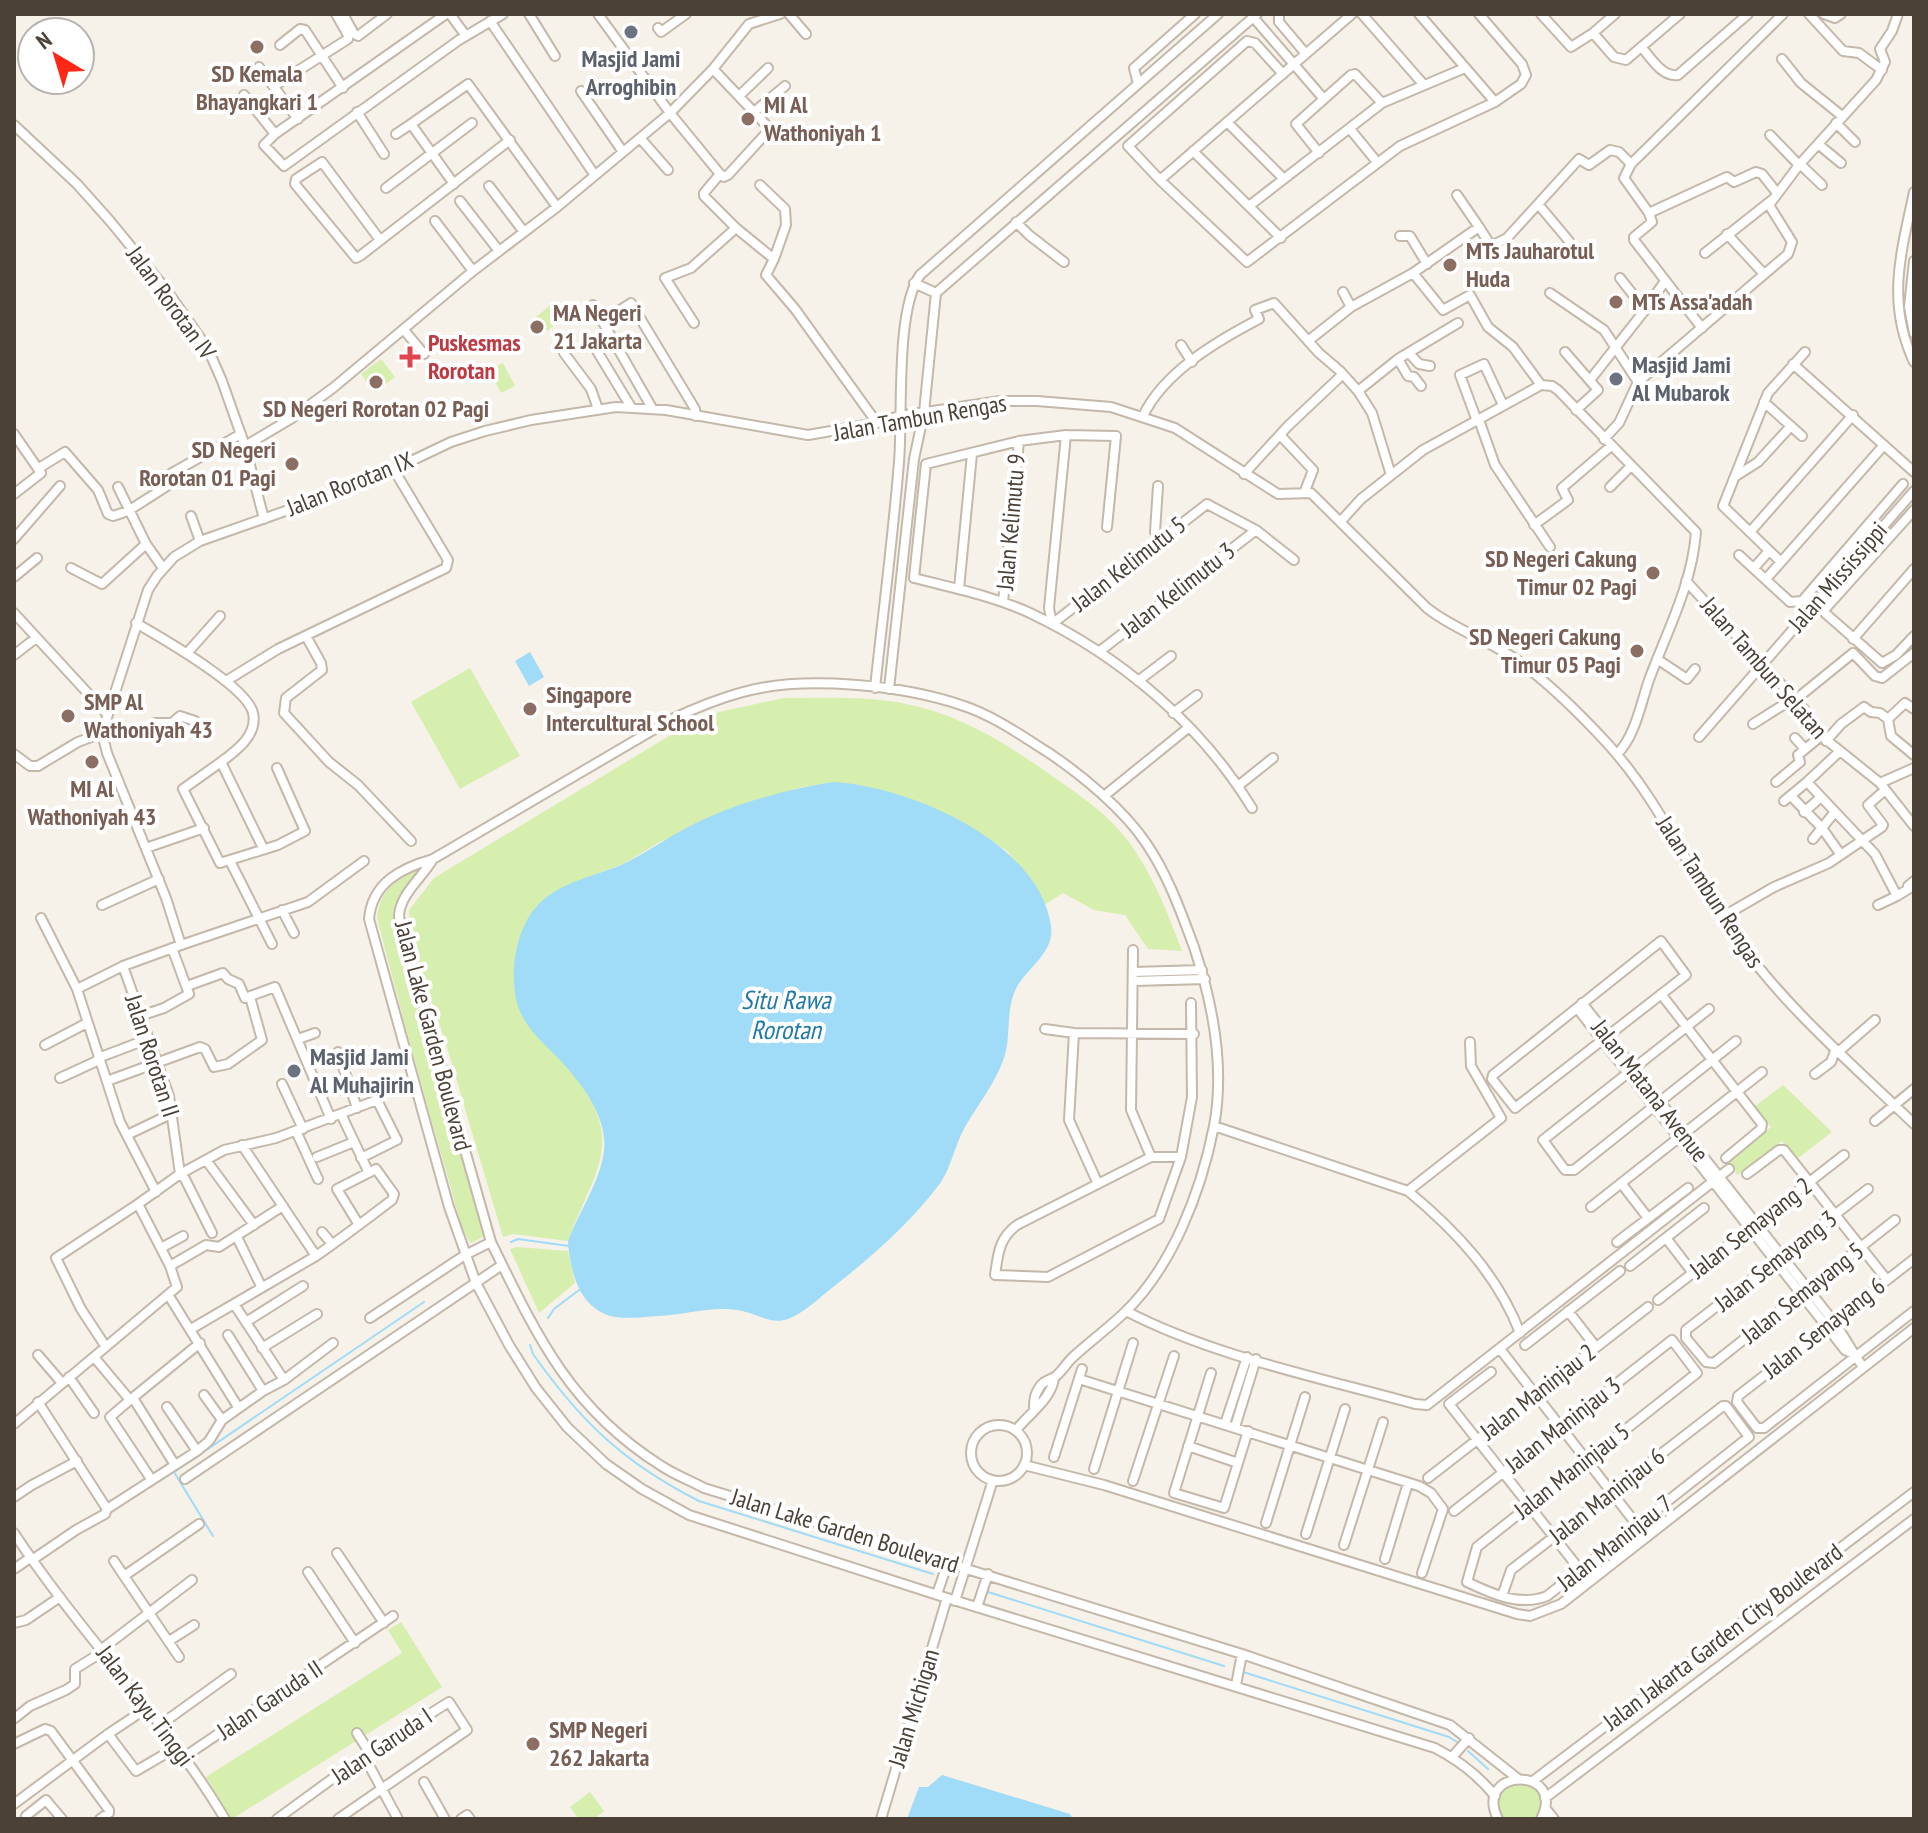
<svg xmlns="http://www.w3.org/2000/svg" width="1928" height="1833" viewBox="0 0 1928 1833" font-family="'PT Sans Narrow',sans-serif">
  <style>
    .green { fill: #d6eeae }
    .water { fill: #a0dbf8 }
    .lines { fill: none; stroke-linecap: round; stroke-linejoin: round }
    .stream { stroke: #a0dbf8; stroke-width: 2 }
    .minor-casing { stroke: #c3b8aa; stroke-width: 12 }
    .minor { stroke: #fff; stroke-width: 8 }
    .worship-dot { fill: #6b7280; stroke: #fff; stroke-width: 3 }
    .education-dot { fill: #8d6e63; stroke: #fff; stroke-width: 3 }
    .health-dot { fill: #e0444e; stroke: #fff; stroke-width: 3 }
    .labels { text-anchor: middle; stroke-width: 8; stroke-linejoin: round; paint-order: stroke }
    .worship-label { font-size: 24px; font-weight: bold; fill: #5b616d; stroke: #fff; text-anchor: start }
    .education-label { font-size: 24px; font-weight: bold; fill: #785e54; stroke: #fff; text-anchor: start }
    .street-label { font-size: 24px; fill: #4b4136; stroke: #fff }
    .health-label { font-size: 24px; font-weight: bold; fill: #be3a42; stroke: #fff; text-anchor: start }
    .water-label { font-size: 26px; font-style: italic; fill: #207aa8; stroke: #fff }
  </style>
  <rect width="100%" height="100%" fill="#f6f1e9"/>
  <!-- green -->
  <path class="green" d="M557,300L568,314L547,331L536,317Z
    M381,359L395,377L375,392L361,374Z
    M503,363L515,386L501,393L489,370Z
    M470,668L520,756L460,789L411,702Z
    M784,698C820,698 860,696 895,702C958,712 1008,744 1059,781C1087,800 1117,822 1135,851C1156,882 1169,917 1182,951L1148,949L1125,915L1094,910L1063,893L1044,905L1034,886L1007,851L971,827L832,782L799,788L721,813L660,842L623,864L578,881L572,1072C628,1144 594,1169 568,1241L513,1234L503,1237L445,1041L411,937L409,910L434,878L689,724L719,712Z
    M414,869L419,871L418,875C401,892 392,898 395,923L484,1234L483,1237L471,1243C460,1231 453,1192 447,1174C422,1089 399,1004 377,918C380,892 393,882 414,869Z
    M1783,1085L1832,1132L1797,1159L1782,1141L1738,1175L1727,1162L1771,1127L1754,1107Z
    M517,1247L568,1251L575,1283L539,1313L510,1249Z
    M401,1622L442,1687L232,1819L206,1777L402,1653L388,1630Z
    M1522,1778L1544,1793L1541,1819H1498L1496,1815L1498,1789Z
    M590,1792L604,1811L594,1819H579L570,1807Z"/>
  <!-- water -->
  <path class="water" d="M530,652L544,677L529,686L515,661Z
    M833,782C908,786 1039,841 1051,926C1055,955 1023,969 1014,993C1006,1014 1011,1037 1004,1058C995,1084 978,1104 965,1127C955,1144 952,1165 941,1182C912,1222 867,1261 828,1291C816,1301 803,1313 788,1319C771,1325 758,1314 742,1311C715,1305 685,1315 658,1316C644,1317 629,1319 615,1317C579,1310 570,1271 568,1241C579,1212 600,1182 604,1151C608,1115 579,1080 556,1056C541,1041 523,1025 517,1003C509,970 516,924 542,901C563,882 594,876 619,866C643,855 665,839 688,827C732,804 784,790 833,782Z
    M942,1775L1070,1814L1073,1819H907L919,1787H928Z"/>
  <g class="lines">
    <!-- stream -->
    <path class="stream" d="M511,1242L518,1239L569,1246
      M548,1318L554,1309L579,1290
      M530,1345L533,1354C581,1422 624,1463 699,1501L933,1574
      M213,1536L174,1472L424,1302
      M988,1592L1224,1666
      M1243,1672L1449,1737L1457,1742
      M1468,1751L1488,1769"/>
    <defs>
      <path id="minor" d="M343,14L354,34L358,36L387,14
        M446,14L275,134L264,145L284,166L459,40L503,14
        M450,14L466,36
        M529,14L555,56
        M780,14L749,24L713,69L670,113L720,174L704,193V196L736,228L774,259L766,275L795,309L877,423
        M789,14L806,34
        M1279,14V22L1306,54
        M1362,14L1424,85
        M1419,14L1495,102
        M1541,14L1571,47L1593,33L1615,14
        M1809,14L1843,51L1859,53L1882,70
        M1824,14L1835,18L1841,14
        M1253,17L1323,98
        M490,21L594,174
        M658,28L661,32L686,14
        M1593,33L1614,57L1626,60L1680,14
        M280,45L300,29L305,30L343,88
        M1641,47C1652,58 1661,77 1678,75L1748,14
        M1782,59L1801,83L1842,116
        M259,67L298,119
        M713,69L770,129L728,175L724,177L720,174
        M1283,74L1255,43L1247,41L1128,146L1160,180L1247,262L1400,146L1495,102L1521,84L1526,75L1522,64L1479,14
        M1138,84L1134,68L1195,14
        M274,86L348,39V35L336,14
        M581,91L623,152
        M244,95L275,134
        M739,96L768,68
        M357,112L384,154
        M754,112L785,86
        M1227,122L1284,179
        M1836,123L1855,142
        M14,125L77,184L110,221L165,288L208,349L222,381L245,446L264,519
        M1350,129L1377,162
        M396,134L411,124
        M1770,135L1799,165
        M640,138L668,170
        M1818,144L1841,163
        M1193,151L1281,238
        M1319,153L1296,124L1351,75L1355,74L1382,103
        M1631,164L1783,14
        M1800,164L1822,185
        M1160,180L1352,14
        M454,184L411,124L468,84L557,207
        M760,185L785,209L786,225L774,259
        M489,186L524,232
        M386,188L472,123
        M1914,192C1901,253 1886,303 1914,362
        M1457,195L1479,227
        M460,201L499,251
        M1538,204L1569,241
        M1249,206L1382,103L1465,68
        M1649,213L1652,222L1634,237V240L1702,328
        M435,221L473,271
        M1016,222L1029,235L1064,262
        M1727,234L1764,274
        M1400,236H1410L1427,264
        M380,240L322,162L296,179L295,184L356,258L360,256L510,140
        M1705,253L1772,200
        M1914,261L1909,307L1914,333
        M1413,273L1443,310L1470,295L1488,327L1513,347L1541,385L1552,386L1558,390L1696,532C1692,585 1667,631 1649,680C1641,703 1635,737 1617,754
        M914,283L936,293
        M1343,292L1351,307
        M1550,293L1604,330L1638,382
        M593,305L652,408
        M1645,310L1665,281
        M603,321L631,303L695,409L696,416
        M694,323L665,278L691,268L736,228
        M404,330L424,354
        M1308,341L1351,307L1413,273L1479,227L1491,246L1507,238L1579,159L1589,165L1610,150L1619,152L1631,164L1624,178L1649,213L1727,177L1734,182L1756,172L1762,174L1777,193
        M1181,345L1192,362
        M597,351L631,407
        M1565,352L1598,390L1576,410
        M564,353L591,389L598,409
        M1409,353L1419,364L1430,366
        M1398,359L1408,376L1414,377L1421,386
        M1793,364L1914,472
        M1590,380L1645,310L1620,278
        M1358,391L1398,359L1458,323
        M1764,402L1802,436
        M1143,416C1164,372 1217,341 1259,319L1255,310L1274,303L1319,353L1340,371L1358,391L1372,413L1391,475
        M1479,420L1495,465L1550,547
        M1477,421L1460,375L1484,364L1503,405
        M14,434L41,473L14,494
        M1066,435L1049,608L1052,624L1207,504L1256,530L1294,560
        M1281,436L1313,470L1305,491
        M1604,439L1619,423L1638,382L1788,254L1792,242L1769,205L1799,165L1876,80L1885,62L1880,49L1892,31L1898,14
        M245,446L292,418L333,388L473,271L557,207L670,113L598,14
        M39,468L65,452L98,490L108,514L113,516L128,511L167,486L172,473L241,434
        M1244,474L1288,426L1343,374
        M1736,476L1758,462L1791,426
        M1158,486L1155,532L1160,540
        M118,487L146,544L163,568
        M1610,487L1631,466
        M1914,510L1825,609V613L1882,663L1896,655L1914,636
        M191,516L200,541
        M1341,521L1361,499L1423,450L1541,385
        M1534,525L1568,500L1562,488L1611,446
        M1107,527L1116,436L1066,435L1019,441L926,464L914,578C953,588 993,596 1030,613C1119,655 1201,724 1252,808
        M1750,532L1853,415
        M14,539L60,486
        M1739,555L1790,602L1802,601L1903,484
        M1781,562L1723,506L1768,393L1805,352
        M71,568L102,584L146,544
        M1754,568L1768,552
        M14,577L37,558
        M1766,579L1884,445
        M1686,581L1804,709L1809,726L1880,783L1914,826
        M959,589L972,454
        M1003,602L1019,441
        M14,613L107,714
        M136,623C160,637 247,686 253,713C258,735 236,751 221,762L263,848
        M306,636L321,663L322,670L286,698L284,713L329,762L358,785L411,841
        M1853,639L1914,569
        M1100,651L1256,530
        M188,652L220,616
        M14,655L36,638
        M1657,659L1687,679L1695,669
        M226,681L278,649L446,568L448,560L394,470
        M1138,681L1171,656
        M875,688C883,613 893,537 899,462C903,416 895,311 920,275L1218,14
        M889,689L914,459L924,412L936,293L1257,14
        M1795,700L1853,653L1875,676L1882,678L1914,653
        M1173,713L1197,695
        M1888,719L1905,703L1914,709
        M1753,724L1794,698
        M1699,737L1914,491
        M1795,738L1805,749
        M1826,741L1841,724L1864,707L1871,712L1880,713L1888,719L1891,736L1914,755
        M14,754L30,766H38L78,742L102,733L151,731L155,723H172L180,716L195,721
        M221,762L183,789L220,863L278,845L305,831L277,768
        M1776,782L1800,762L1798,755L1821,736
        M1807,782L1839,752
        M1880,783L1914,768
        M1238,786L1273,758
        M1104,796L1188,728
        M1791,796L1822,828L1841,855
        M1784,801L1807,782L1875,854L1897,896L1878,905
        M1804,812L1820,798
        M1813,839L1834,813
        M146,848L204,828
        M433,859C422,878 399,895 399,917L491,1242C536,1334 569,1407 660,1465C673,1474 689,1480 704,1488L1242,1654L1450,1725L1517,1778
        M230,861L272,944
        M1897,896L1910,888L1908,886L1914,881
        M102,905L159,879
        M282,910L294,933
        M1722,917L1774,887L1829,863L1882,827L1883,825L1868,805L1885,790
        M41,918L77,989L120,1122L156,1192
        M1661,941L1686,975L1515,1108L1492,1079L1493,1075Z
        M181,945L308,902L364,861
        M1133,950L1131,1110L1151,1157
        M1133,972L1202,970
        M1134,981L1205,979
        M187,986L223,973L228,979L239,984L245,998L275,987L331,1119
        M77,989L123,966
        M1661,994L1762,1124L1761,1129L1726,1158
        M1582,1003L1834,1322C1845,1337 1852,1352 1863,1367
        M1577,1008L1845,1350L1854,1354
        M1709,1009L1543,1140L1565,1170H1574L1736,1041
        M140,1016L164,1008L189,994L172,948
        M1045,1029L1074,1033L1194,1034
        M1074,1033L1069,1120L1098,1184
        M298,1039L315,1033
        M45,1045L87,1023
        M338,1052L357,1108
        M1837,1053L1875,1020
        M98,1058L148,1039
        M1815,1074L1831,1062L1835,1051
        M60,1078L99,1060
        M107,1081L200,1047L205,1049L214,1067L228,1064L262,1040L250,997
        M282,1084L303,1129
        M341,1114L368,1171
        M1875,1121L1914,1089
        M1214,1126L1408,1191L1501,1118L1471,1066L1470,1042
        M296,1131L318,1179
        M127,1135L173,1113
        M242,1145L316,1256
        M317,1157L354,1142
        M1181,1157H1151L1017,1225C999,1238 998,1254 995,1275L1048,1277L1159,1219L1181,1157L1192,1097L1191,1003
        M206,1160L254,1225
        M1747,1174L1779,1150H1784L1887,1280
        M1621,1183L1648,1218
        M1868,1189L1686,1330V1338L1706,1362L1714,1363L1895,1220
        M1408,1191C1455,1230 1498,1275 1520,1333
        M1591,1207L1762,1072
        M322,1232L332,1244
        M212,1233L185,1179L180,1174L224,1150L276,1138L377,1100L397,1140L361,1158
        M237,1237L261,1286
        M1666,1238L1693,1273
        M1617,1242L1688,1188
        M161,1248L183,1236
        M1914,1259L1738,1396L1737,1402L1757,1428H1764L1914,1311
        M170,1266L206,1245L219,1247L283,1206
        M1630,1266L1704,1208
        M169,1296L238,1407
        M1658,1300L1844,1155
        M1126,1311C1212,1356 1322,1378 1415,1404L1427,1405L1729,1169
        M1568,1311L1596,1347
        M370,1318L465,1255L491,1242
        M246,1322L303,1286
        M191,1329L316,1256C342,1238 367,1219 392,1200L394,1194L376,1169L337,1189L359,1225
        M228,1335L263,1391
        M1525,1345L1620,1271
        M106,1347L81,1309L56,1258L138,1204
        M262,1348L317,1314
        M1500,1349L1637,1525
        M38,1355L62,1383
        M94,1357L130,1400L200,1343
        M1491,1372L1449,1404L1580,1570
        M1211,1373L1174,1493L1224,1508L1248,1431
        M69,1377L94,1413
        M1079,1379L1419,1486L1431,1493L1443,1509L1422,1573
        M284,1380L333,1343
        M204,1395L222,1420
        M133,1398L175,1465
        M130,1400L110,1417L151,1479
        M38,1402L107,1509
        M167,1407L197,1451
        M1034,1407C1034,1398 1035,1393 1041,1385C1045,1380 1051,1380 1056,1376C1062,1371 1066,1364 1072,1358C1088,1343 1106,1330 1123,1314C1172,1268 1201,1192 1214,1126C1225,1067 1213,1004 1194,947C1181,912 1168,875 1146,843C1124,810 1082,775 1049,753C1022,736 994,716 964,706C904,685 804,675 743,692C717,699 693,709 670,720L433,859C401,868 372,883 369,919L449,1207L476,1283L509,1345L536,1388L567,1427L606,1464L642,1489L689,1515L947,1598L1435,1748C1458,1760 1479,1776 1495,1796
        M14,1424L177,1287L170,1266L138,1204L180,1174L169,1096L123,966L181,945L166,898L107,753L102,733L148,590L157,576L174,557L200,541L365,483L451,442L485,431L531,420L616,407L666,410L808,435L877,423L899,416L1000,401H1037L1111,407L1175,428L1278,494L1311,493L1427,608C1456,631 1492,641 1521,663C1552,686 1580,714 1606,742C1659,799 1689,872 1734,935C1785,1007 1851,1063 1914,1124
        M1225,1424L1247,1357
        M971 1453a28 28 0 1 1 56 0a28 28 0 1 1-56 0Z
        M1235,1427L1256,1359
        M1016,1430C1029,1414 1052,1398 1054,1378
        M1188,1446L1238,1463
        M1054,1457L1082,1369
        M1024,1465L1104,1485L1517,1614L1530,1616L1561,1604L1914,1328
        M1094,1469L1133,1343
        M1428,1478L1648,1307
        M185,1479L502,1265
        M1133,1481L1174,1356
        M14,1497L32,1485L77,1461
        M1454,1511L1672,1340L1697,1373L1477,1547L1467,1582C1492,1594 1520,1607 1547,1596L1749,1437L1726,1406H1723L1511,1570L1502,1596
        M1266,1523L1305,1397
        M14,1533C79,1632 164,1717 225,1819
        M1306,1534L1345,1409
        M1344,1545L1383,1422
        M337,1553L384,1623
        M1385,1559L1408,1483
        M32,1560L76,1530L105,1514L107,1509L197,1451L209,1441L222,1420L263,1391L284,1380L234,1304
        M114,1561L124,1576
        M14,1569L30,1558
        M308,1572L355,1643
        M937,1594L948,1562
        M955,1601L993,1480
        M977,1607L988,1574
        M14,1623L26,1620L60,1597
        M169,1641L194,1625
        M102,1649L192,1580
        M179,1657L124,1576L199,1524
        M1236,1685L1242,1654
        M15,1718L30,1706L66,1690L75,1684V1669L104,1651
        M160,1725L231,1674
        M357,1733L369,1752
        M108,1734L136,1771L177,1747
        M14,1744L45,1729L51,1731L109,1810V1813L100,1819
        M364,1756L398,1819
        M184,1757L393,1616
        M1452,1757L1469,1738
        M1533,1781L1914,1492
        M424,1782L445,1819
        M1545,1798L1914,1519
        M14,1804L108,1734L147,1708
        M1546,1809L1554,1819
        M26,1816L46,1800L62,1819
        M277,1819L369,1752L449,1702L467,1730L338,1819
        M461,1819L467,1815L470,1819
        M881,1819L947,1598
        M1498,1819C1472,1767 1568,1766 1541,1819"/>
    </defs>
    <!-- minor casing -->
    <use href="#minor" class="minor-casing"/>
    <!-- minor -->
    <use href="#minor" class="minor"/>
  </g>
  <!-- markers -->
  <g class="worship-dot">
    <circle cx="631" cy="32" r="8"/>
    <circle cx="1616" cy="379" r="8"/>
    <circle cx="294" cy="1071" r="8"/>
  </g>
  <g class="education-dot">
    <circle cx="257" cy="47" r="8"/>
    <circle cx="748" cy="119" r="8"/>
    <circle cx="1450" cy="265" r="8"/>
    <circle cx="1616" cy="302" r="8"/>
    <circle cx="537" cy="327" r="8"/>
    <circle cx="376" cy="382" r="8"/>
    <circle cx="292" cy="464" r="8"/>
    <circle cx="1653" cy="573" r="8"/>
    <circle cx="1637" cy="651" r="8"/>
    <circle cx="530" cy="709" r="8"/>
    <circle cx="68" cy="716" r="8"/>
    <circle cx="92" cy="762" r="8"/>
    <circle cx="533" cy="1744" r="8"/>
  </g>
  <path class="health-dot" d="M406 345h8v8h8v8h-8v8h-8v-8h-8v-8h8z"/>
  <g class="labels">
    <!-- worship labels -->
    <g class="worship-label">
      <text x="631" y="67" text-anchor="middle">Masjid Jami<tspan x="631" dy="28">Arroghibin</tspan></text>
      <text x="1632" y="373">Masjid Jami<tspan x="1632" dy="28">Al Mubarok</tspan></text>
      <text x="310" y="1065">Masjid Jami<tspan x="310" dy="28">Al Muhajirin</tspan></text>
    </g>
    <!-- education labels -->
    <g class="education-label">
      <text x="257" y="82" text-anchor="middle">SD Kemala<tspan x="257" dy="28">Bhayangkari 1</tspan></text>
      <text x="764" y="113">MI Al<tspan x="764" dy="28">Wathoniyah 1</tspan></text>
      <text x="1466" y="259">MTs Jauharotul<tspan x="1466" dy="28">Huda</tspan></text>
      <text x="1632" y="310">MTs Assa'adah</text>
      <text x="553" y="321">MA Negeri<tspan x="553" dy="28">21 Jakarta</tspan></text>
      <text x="376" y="417" text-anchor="middle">SD Negeri Rorotan 02 Pagi</text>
      <text x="276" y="458" text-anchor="end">SD Negeri<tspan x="276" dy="28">Rorotan 01 Pagi</tspan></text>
      <text x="1637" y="567" text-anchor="end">SD Negeri Cakung<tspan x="1637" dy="28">Timur 02 Pagi</tspan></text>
      <text x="1621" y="645" text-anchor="end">SD Negeri Cakung<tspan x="1621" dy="28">Timur 05 Pagi</tspan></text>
      <text x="546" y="703">Singapore<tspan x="546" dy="28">Intercultural School</tspan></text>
      <text x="84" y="710">SMP Al<tspan x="84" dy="28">Wathoniyah 43</tspan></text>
      <text x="92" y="797" text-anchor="middle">MI Al<tspan x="92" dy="28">Wathoniyah 43</tspan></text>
      <text x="549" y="1738">SMP Negeri<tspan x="549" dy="28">262 Jakarta</tspan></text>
    </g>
    <!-- street labels -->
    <g class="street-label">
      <text transform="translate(171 303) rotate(54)" y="8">Jalan Rorotan IV</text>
      <text transform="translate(920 418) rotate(-10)" y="8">Jalan Tambun Rengas</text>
      <text transform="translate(350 484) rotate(-22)" y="8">Jalan Rorotan IX</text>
      <text transform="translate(1011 522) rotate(-85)" y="8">Jalan Kelimutu 9</text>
      <text transform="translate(1129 564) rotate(-38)" y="8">Jalan Kelimutu 5</text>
      <text transform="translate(1838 577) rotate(-49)" y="8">Jalan Mississippi</text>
      <text transform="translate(1178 590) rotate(-38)" y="8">Jalan Kelimutu 3</text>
      <text transform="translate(1764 668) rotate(49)" y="8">Jalan Tambun Selatan</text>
      <text transform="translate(1710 892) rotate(57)" y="8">Jalan Tambun Rengas</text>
      <text transform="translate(433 1036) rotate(75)" y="8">Jalan Lake Garden Boulevard</text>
      <text transform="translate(152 1056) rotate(72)" y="8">Jalan Rorotan II</text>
      <text transform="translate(1650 1091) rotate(52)" y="8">Jalan Matana Avenue</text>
      <text transform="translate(1751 1228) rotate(-38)" y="8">Jalan Semayang 2</text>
      <text transform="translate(1776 1261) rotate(-38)" y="8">Jalan Semayang 3</text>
      <text transform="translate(1803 1293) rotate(-38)" y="8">Jalan Semayang 5</text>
      <text transform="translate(1824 1328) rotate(-38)" y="8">Jalan Semayang 6</text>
      <text transform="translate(1538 1392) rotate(-38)" y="8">Jalan Maninjau 2</text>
      <text transform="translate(1563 1425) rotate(-38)" y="8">Jalan Maninjau 3</text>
      <text transform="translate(1572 1471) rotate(-38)" y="8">Jalan Maninjau 5</text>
      <text transform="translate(1607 1496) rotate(-38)" y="8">Jalan Maninjau 6</text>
      <text transform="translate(845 1531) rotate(17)" y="8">Jalan Lake Garden Boulevard</text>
      <text transform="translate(1615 1543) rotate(-38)" y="8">Jalan Maninjau 7</text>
      <text transform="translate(1723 1637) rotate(-37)" y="8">Jalan Jakarta Garden City Boulevard</text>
      <text transform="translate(270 1700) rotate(-34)" y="8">Jalan Garuda II</text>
      <text transform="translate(145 1706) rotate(53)" y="8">Jalan Kayu Tinggi</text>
      <text transform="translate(914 1708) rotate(-73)" y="8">Jalan Michigan</text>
      <text transform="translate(382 1746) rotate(-34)" y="8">Jalan Garuda I</text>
    </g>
    <!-- health labels -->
    <g class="health-label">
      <text x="428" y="351">Puskesmas<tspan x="428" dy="28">Rorotan</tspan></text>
    </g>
    <!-- water labels -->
    <g class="water-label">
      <text x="786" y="1009">Situ Rawa<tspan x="786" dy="30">Rorotan</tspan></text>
    </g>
  </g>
  <!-- border -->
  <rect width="1928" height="1833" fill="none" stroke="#4b4136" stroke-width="32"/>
  <!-- north arrow -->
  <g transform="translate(56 56) rotate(322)"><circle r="38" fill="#ffffff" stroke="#b7b3af" stroke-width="2"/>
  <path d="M0-6L14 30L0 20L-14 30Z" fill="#ff2817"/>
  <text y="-12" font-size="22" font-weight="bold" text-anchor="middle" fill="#4b4136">N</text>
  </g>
</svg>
